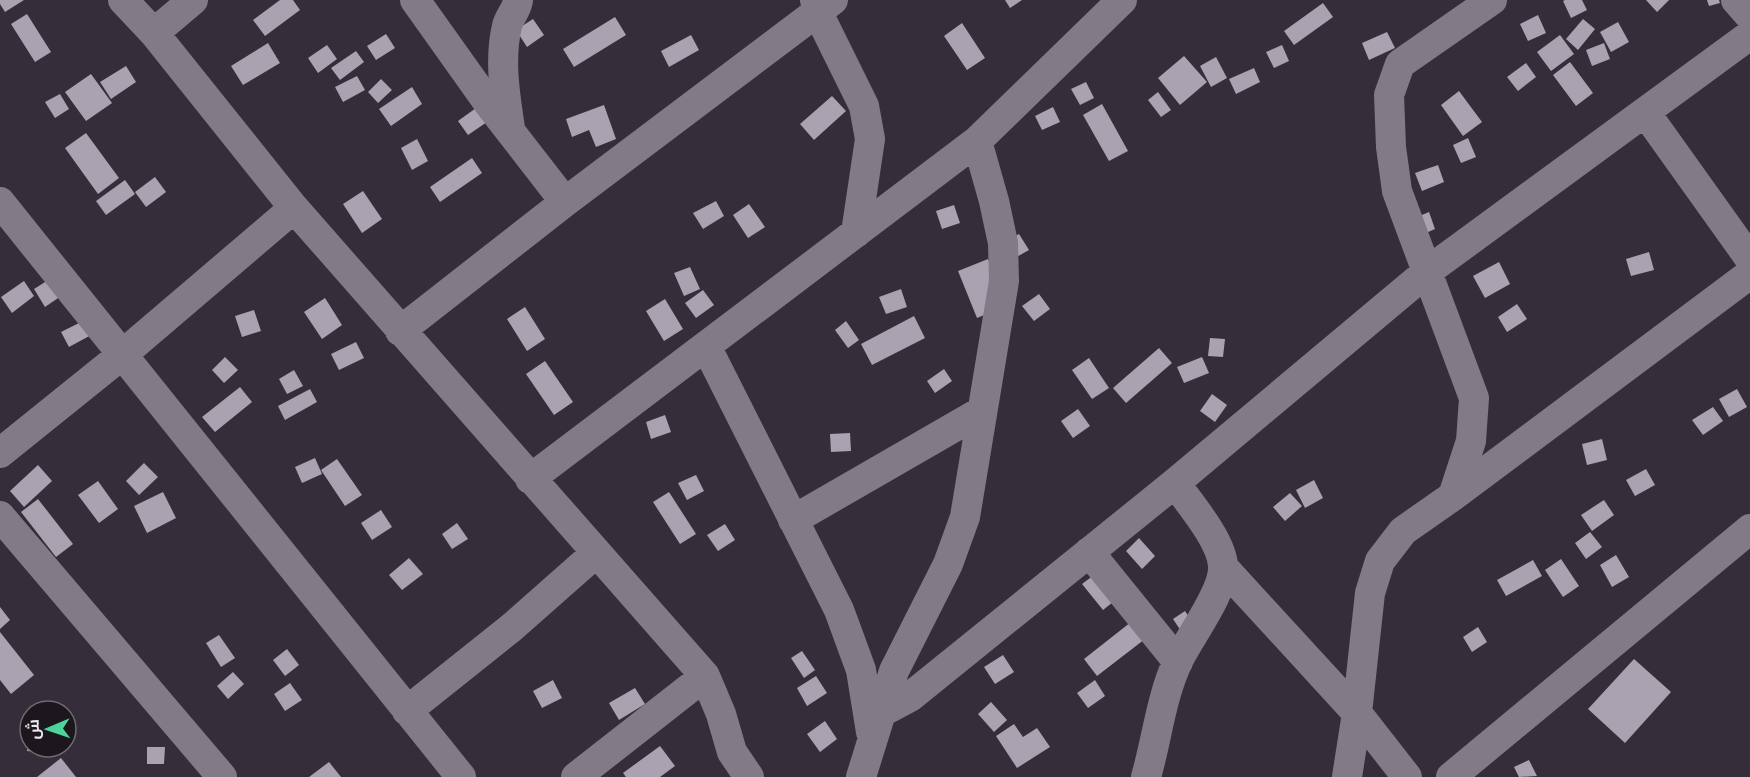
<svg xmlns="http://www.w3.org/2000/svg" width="1750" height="777" viewBox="0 0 1750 777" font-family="'Space Grotesk',Cairo,sans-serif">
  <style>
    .building { fill: #aba2b1 }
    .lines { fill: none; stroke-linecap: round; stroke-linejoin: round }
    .minor { stroke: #837a88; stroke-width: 30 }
  </style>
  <rect width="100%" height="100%" fill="#352e3a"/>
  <!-- building -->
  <path class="building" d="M0,0H24L5,12L0,4Z
    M280,0H293L300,10L265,36L253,20Z
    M1005,0H1022L1010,8Z
    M1565,0H1582L1587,10L1571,18L1563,1Z
    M1646,0H1669L1657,12Z
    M1707,0H1719L1720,3L1709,6Z
    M1323,3L1333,17L1294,45L1284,31Z
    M27,14L51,52L35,62L11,24Z
    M1538,15L1546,33L1528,41L1520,24Z
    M615,17L626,35L574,67L563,49Z
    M533,19L544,35L527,47L516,30Z
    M1583,19L1595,29L1578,50L1566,39Z
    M1618,22L1629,42L1611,52L1600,32Z
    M962,23L985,58L967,70L944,36Z
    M1387,32L1395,48L1369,60L1362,43Z
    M386,34L395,48L376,60L367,46Z
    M691,35L699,50L669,67L661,51Z
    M1560,35L1574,54L1551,71L1537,52Z
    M268,43L280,63L243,85L231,66Z
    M1604,43L1610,59L1592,66L1586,50Z
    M327,45L337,59L318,73L308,58Z
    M1282,45L1289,61L1274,68L1266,52Z
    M356,51L364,62L340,80L331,68Z
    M1184,56L1207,82L1180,105L1158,78Z
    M1216,57L1227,78L1211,87L1200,66Z
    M1570,62L1593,93L1576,106L1553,75Z
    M1526,63L1536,77L1518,91L1507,77Z
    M126,66L136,82L111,99L100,82Z
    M1254,68L1260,82L1236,94L1229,79Z
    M91,74L112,103L86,121L65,92Z
    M357,76L365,90L343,102L335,87Z
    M381,79L392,90L378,103L368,92Z
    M1086,82L1094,98L1080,105L1071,89Z
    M412,87L422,104L391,126L379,109Z
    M1459,91L1482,122L1463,136L1441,105Z
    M1158,92L1171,110L1161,117L1148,100Z
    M60,94L69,109L55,118L45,102Z
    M832,96L846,111L814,140L800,124Z
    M1102,104L1128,151L1109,161L1083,115Z
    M604,105L616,139L596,147L589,130L572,137L566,119Z
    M1053,107L1060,122L1042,130L1035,116Z
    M476,108L487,122L468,135L458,121Z
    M86,133L119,178L98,194L65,148Z
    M1468,138L1476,157L1461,163L1453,145Z
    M417,139L428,161L412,170L401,148Z
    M472,158L482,173L440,202L430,187Z
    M1438,165L1444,182L1422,191L1415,173Z
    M155,177L166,192L146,207L135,192Z
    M125,180L135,194L106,215L96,201Z
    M363,191L382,219L362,233L343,204Z
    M716,201L724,216L703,229L693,213Z
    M749,204L765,227L748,238L733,215Z
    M954,205L960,223L942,229L936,211Z
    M1429,212L1435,229L1412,239L1405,222Z
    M1019,234L1029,250L1013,259L1004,243Z
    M1649,252L1654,270L1631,276L1626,259Z
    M988,259L1008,305L977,318L958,271Z
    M1499,262L1510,284L1485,298L1473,276Z
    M690,267L700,289L684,296L674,273Z
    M53,277L64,294L45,307L34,289Z
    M24,281L34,296L12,313L1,297Z
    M901,289L907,307L886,314L879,297Z
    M703,290L714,305L696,318L685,303Z
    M1039,294L1050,309L1034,321L1022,306Z
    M325,298L342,325L322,339L304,312Z
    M665,299L683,329L664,341L646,311Z
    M1517,304L1527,319L1507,332L1498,317Z
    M525,307L545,339L527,351L507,319Z
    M254,310L261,331L242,337L235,316Z
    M914,316L925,338L872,365L861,344Z
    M85,320L93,334L69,347L61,332Z
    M846,321L859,340L848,348L835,330Z
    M1210,338L1225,339L1223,357L1208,356Z
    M356,342L364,358L339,370L331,354Z
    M1159,348L1172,363L1126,403L1113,388Z
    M225,357L238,370L224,383L212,370Z
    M1202,357L1209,373L1184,383L1177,367Z
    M1089,358L1109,388L1092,399L1072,370Z
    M545,361L573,402L554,415L526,374Z
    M944,369L952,381L935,393L927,381Z
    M294,370L303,386L287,394L279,379Z
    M240,387L252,402L215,432L202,417Z
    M310,389L317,402L285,420L278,406Z
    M1737,389L1747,407L1729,417L1719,399Z
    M1212,394L1227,405L1215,422L1200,411Z
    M1713,407L1723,421L1703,435L1692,420Z
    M1078,409L1090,426L1073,438L1061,421Z
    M665,415L671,432L651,439L646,422Z
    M850,433L851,451L831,452L830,434Z
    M1602,439L1607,460L1587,465L1582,444Z
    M315,458L322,474L302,483L295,467Z
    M337,459L362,495L345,506L321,470Z
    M144,463L158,477L139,495L126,481Z
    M38,465L52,481L24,507L10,491Z
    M1646,469L1655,485L1635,496L1626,480Z
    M696,475L704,491L687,500L678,483Z
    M1314,480L1323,498L1305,508L1296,490Z
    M98,481L118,509L99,523L78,495Z
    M163,492L176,518L147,533L134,506Z
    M669,492L696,534L680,544L653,502Z
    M1290,493L1302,506L1285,521L1273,507Z
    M38,499L73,544L56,557L21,512Z
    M1604,500L1614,515L1592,531L1581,515Z
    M381,510L392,527L372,540L361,523Z
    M457,523L468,539L452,549L442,534Z
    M725,524L735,540L718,551L707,535Z
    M1590,532L1602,547L1586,559L1575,543Z
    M1139,538L1155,556L1142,569L1126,551Z
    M1616,555L1629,577L1612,587L1600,565Z
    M409,558L423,574L402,590L389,575Z
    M1561,559L1579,586L1563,597L1545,570Z
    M1533,560L1542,576L1506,596L1497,580Z
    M1098,572L1118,598L1103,610L1082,584Z
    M0,607L10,620L0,629Z
    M1185,611L1197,629L1185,637L1173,619Z
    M1131,622L1145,639L1097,676L1084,659Z
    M1478,627L1487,642L1472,652L1463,637Z
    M0,632L34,675L11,694L0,680Z
    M219,635L235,658L221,667L206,643Z
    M287,649L299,665L285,676L273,660Z
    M802,651L815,670L804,678L791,658Z
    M1003,655L1014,672L995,684L984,667Z
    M1634,659L1671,692L1625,743L1588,709Z
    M233,672L244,684L228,699L217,686Z
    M816,676L827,693L807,706L797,688Z
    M553,680L562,698L542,708L533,691Z
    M1095,680L1105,696L1088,708L1077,693Z
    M290,683L302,700L285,711L274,694Z
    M635,688L645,704L619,720L609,703Z
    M991,702L1007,720L994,732L978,714Z
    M825,721L837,739L820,752L807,734Z
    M1014,724L1023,737L1037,728L1050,747L1017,768L996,736Z
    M29,738L30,747H47L46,753L27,751Z
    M660,746L675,766L660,777H626L623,773Z
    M147,747H165L164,764H147Z
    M61,758L76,777H37Z
    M1529,760L1537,776L1519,777L1514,767Z
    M329,762L341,777H309Z"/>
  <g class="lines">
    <!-- minor -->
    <path class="minor" d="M123,0L154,33L294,208L705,676L721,714L732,752L749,777
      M415,0L489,104L565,202
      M815,0L818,13L864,106L870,139L856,233
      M1736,0L1750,16
      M154,33L193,0
      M1645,112L1750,259
      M510,128C505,95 499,59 507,26C509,17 517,10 518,0
      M0,202L461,777
      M400,331L565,202L833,0
      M706,346L839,610L861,670L871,732
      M0,453L123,354L294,208
      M530,479L977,141L1122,0
      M1453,496L1471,441L1474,398L1397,191L1391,147L1389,95L1400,64L1492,0
      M0,516L222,777
      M793,520L982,411
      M1089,552L1178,662
      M1224,568L1357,713L1407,777
      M407,711L511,628L596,553
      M880,713L910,697L1175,483L1428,271L1750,35
      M576,777L705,676
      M861,777L894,671L948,564L965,517L1004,281L1003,243L994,201L977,141
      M1146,777C1157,739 1161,697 1178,661C1189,638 1225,590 1223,566C1222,541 1190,504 1175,483
      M1347,777L1357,713L1370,593L1380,561L1403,531L1453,496L1750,274
      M1451,777L1750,529"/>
  </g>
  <!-- north arrow -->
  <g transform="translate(48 729) rotate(268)"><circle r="28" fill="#1b171d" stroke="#6f6b71" stroke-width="1.5"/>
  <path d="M0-4.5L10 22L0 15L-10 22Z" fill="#4bd49b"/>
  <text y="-9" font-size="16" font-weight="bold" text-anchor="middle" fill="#ede8f0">ش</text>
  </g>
</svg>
